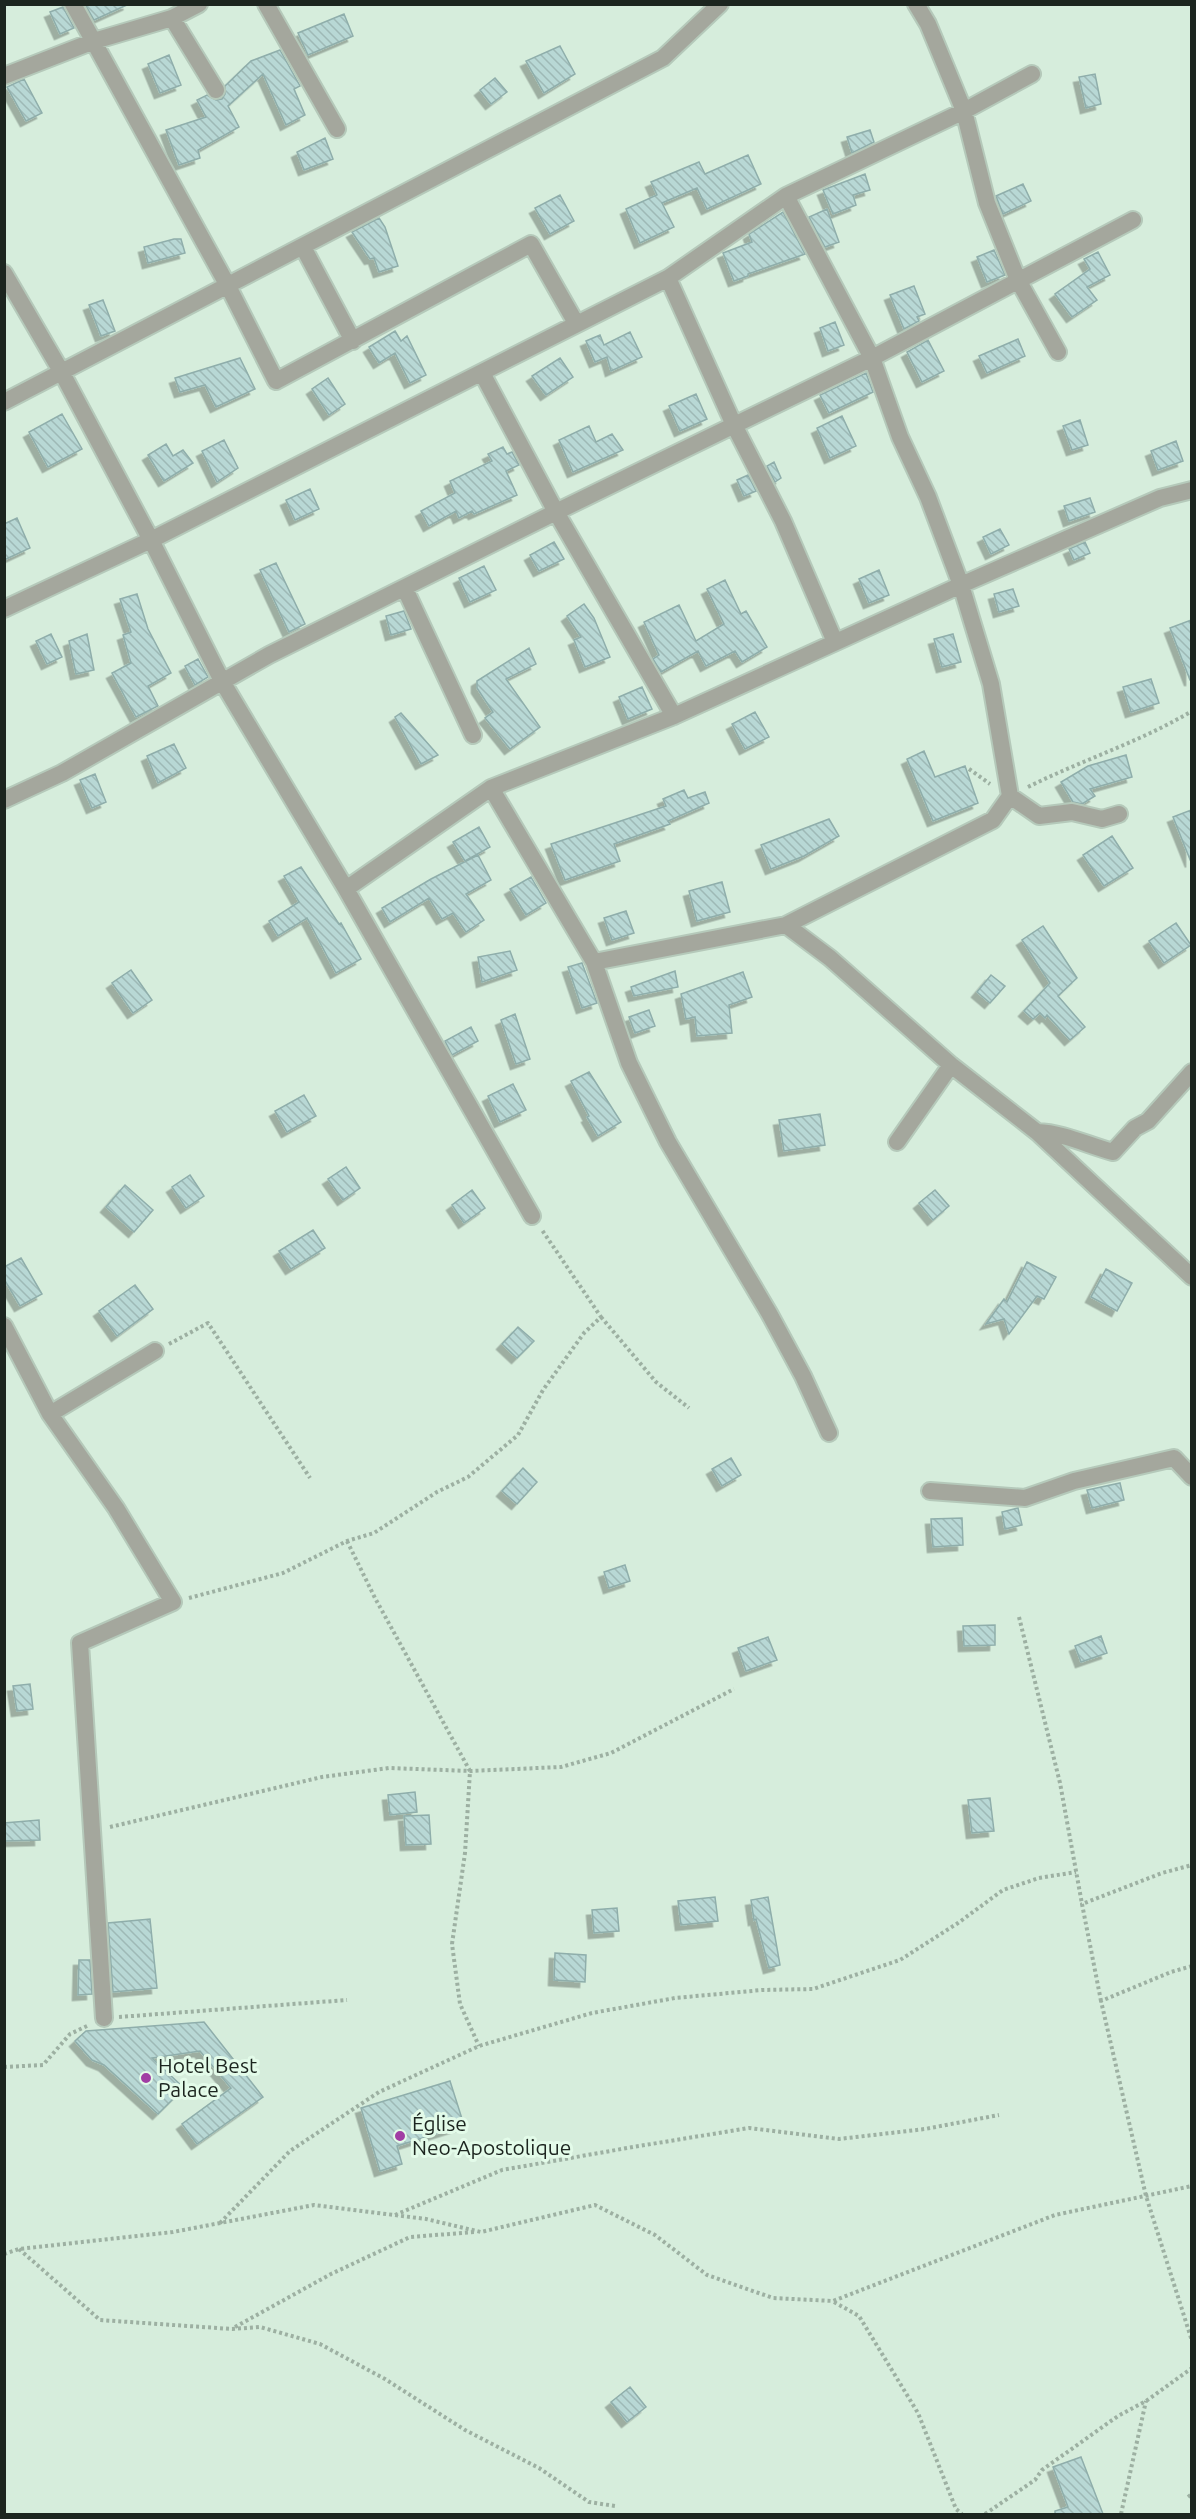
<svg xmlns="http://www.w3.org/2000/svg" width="1196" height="2519" viewBox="0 0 1196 2519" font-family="Ubuntu,sans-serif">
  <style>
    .building { fill: url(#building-back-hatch); stroke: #8faeab; stroke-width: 1.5; filter: url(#shadow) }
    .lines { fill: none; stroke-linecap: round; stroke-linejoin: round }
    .minor-casing { stroke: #b5c9ba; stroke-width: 20 }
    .path { stroke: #9db0a2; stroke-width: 4; stroke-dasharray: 3 3; stroke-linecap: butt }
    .minor { stroke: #a4a79d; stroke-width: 16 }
    .poi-dot { fill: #a13ea4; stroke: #e3fbe9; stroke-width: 2 }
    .labels { text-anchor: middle; stroke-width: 6; stroke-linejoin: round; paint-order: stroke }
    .poi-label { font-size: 21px; fill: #1c251f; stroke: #e3fbe9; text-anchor: start }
  </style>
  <defs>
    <pattern id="building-back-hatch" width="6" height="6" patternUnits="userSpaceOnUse" patternTransform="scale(1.5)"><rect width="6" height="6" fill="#b8d8d5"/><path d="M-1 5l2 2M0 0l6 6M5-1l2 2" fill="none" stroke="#9eb9b6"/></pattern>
    <filter id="shadow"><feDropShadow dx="-5.5" dy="5.5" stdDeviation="0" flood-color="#0004"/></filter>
  </defs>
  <rect width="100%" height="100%" fill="#d6eddc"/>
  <!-- building -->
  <path class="building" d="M85,4H129L94,20Z
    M63,7L74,28L60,34L50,12Z
    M344,14L353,36L308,55L298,33Z
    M560,46L575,74L544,93L526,61Z
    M280,50L300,86L294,89L305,115L286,125L263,74L228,106L239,127L198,150L200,158L179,165L166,130L206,117L197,100L207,95L216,100L222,99L225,94V86L251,61Z
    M169,55L181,85L160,93L148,64Z
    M1095,74L1101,104L1086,108L1079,77Z
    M495,78L507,92L491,104L480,90Z
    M24,79L42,113L26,121L7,87Z
    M870,130L874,142L852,153L847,137Z
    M325,138L333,159L304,170L297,152Z
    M748,155L761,184L707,209L697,188L662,203L674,227L640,243L626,209L657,195L651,182L699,162L705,174Z
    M865,174L870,190L853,195L856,205L833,214L823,190Z
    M1023,184L1031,201L1003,214L996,196Z
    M560,195L574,221L550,234L535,208Z
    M827,209L839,242L825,247L809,217Z
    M783,212L805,254L748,274V276L734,281L723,253L752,242L749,234Z
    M379,218L385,227L398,266L379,272L374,258L370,259L352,232Z
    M174,239H181L185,253L148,263L144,247Z
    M994,250L1005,275L987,282L977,257Z
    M1098,252L1110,275L1087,287L1097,300L1072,317L1055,294L1090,269L1084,259Z
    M914,286L925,314L917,317L919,321L904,329L890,295Z
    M103,300L115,331L101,336L89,305Z
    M835,322L844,345L828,351L820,328Z
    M395,331L401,341L407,336L426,375L410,383L395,353L379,363L369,347Z
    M630,332L642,357L611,371L607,357L595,362L586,341L600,335L604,345Z
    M1018,339L1025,356L987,373L979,356Z
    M928,340L944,371L922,382L907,352Z
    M240,358L255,389L216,407L205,385L180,392L175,378Z
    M560,358L573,377L546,395L532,376Z
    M866,373L873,392L829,413L820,395Z
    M328,378L345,404L329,415L312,389Z
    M696,394L707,419L680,431L669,406Z
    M62,414L82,449L48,467L29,432Z
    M842,416L856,446L830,458L817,428Z
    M1080,420L1088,445L1072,450L1063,426Z
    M589,426L596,442L612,434L623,450L573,472L559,440Z
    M224,440L238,468L217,482L202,451Z
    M1176,441L1183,461L1158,470L1151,451Z
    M166,444L173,456L183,450L193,463L164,481L148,455Z
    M503,447L507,454L512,452L519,465L506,471L517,495L474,514L472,511L459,518L456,511L429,526L421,511L455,493L450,481L492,461L488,454Z
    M774,462L781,478L775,482L767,466Z
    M748,475L756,491L744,496L737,480Z
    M310,489L319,509L295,520L286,500Z
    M1090,498L1095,512L1069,521L1064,506Z
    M17,518L30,548L4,560V524Z
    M1000,529L1009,545L991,554L983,537Z
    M554,542L564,559L539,571L530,555Z
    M1085,542L1090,553L1074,560L1069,549Z
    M276,563L305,624L289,632L260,570Z
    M484,566L496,590L470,602L459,578Z
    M879,570L889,595L869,603L859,579Z
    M725,580L741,614L746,611L767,647L742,662L735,651L706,666L698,651L661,672L653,659L659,655L644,622L679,605L696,641L724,624L707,589Z
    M1013,589L1019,606L999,612L994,594Z
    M137,594L148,629L171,673L148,686L158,706L136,717L112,673L131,663L123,635L131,632L120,599Z
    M584,604L594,618L610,657L585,667L574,640L581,637L567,616Z
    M404,611L411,629L391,635L386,616Z
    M1191,620V680H1190L1170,628Z
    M51,634L62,657L47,664L36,641Z
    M87,634L94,670L76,674L69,641Z
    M953,634L961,662L942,667L934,639Z
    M529,648L536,664L506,679L540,727L510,749L485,718L493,712L477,688V681Z
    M198,659L208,677L195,685L185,666Z
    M1151,679L1159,703L1131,712L1123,687Z
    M642,687L652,709L628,719L619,697Z
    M755,712L769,737L745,749L732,724Z
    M401,713L438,755L421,764L395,717Z
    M174,744L186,768L158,783L147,756Z
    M924,751L935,777L965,766L978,803L933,821L907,759Z
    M1126,755L1132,777L1090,789L1095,796L1082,804L1073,802L1061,782L1088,766Z
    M95,774L106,802L92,808L80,780Z
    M684,790L688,798L705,792L709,803L668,821L670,824L614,844L620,861L565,880L551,844L666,806L663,799Z
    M1191,810V862L1173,817Z
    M829,819L839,836L804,856L771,869L761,845Z
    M479,827L490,847L465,861L453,842Z
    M1112,836L1133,868L1104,886L1083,855Z
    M478,855L491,880L466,894L484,920L466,932L453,913L442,919L429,898L390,922L382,908L431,879Z
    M301,867L339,924L341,923L361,959L336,973L307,918L278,936L269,921L299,902L284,876Z
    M531,877L546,903L526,915L510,889Z
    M722,882L730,912L697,921L689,891Z
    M626,911L634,933L612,940L604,918Z
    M1176,923L1191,945L1164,963L1149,941Z
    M1043,926L1077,978L1058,996L1085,1027L1070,1040L1047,1015L1045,1018L1040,1013L1033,1019L1024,1011L1050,983L1022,940Z
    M510,951L517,970L482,982L478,957Z
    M582,963L597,1003L582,1008L568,967Z
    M131,970L152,1000L133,1013L112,983Z
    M675,971L678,987L634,996L631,987Z
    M743,972L752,997L729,1005L732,1033L697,1036L695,1017L686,1019L681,994Z
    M991,975L1005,986L990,1003L977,992Z
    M649,1010L655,1026L635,1033L629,1017Z
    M515,1014L530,1059L516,1064L501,1020Z
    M471,1027L478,1041L452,1055L445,1041Z
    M589,1072L621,1122L598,1136L587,1117L589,1116L571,1081Z
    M513,1084L526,1110L500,1122L488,1096Z
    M304,1095L316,1116L287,1132L275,1111Z
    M820,1114L825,1145L784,1151L779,1120Z
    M346,1167L360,1188L343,1200L328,1179Z
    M190,1175L204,1196L186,1208L172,1187Z
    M125,1185L153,1210L134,1232L106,1207Z
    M472,1190L485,1208L464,1223L452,1205Z
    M935,1190L949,1206L933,1220L919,1203Z
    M313,1230L325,1248L291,1269L279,1251Z
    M21,1258L42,1294L20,1306L4,1279V1267Z
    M1027,1262L1056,1277L1044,1299L1037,1296L1009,1334L1004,1319L986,1324L1004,1299L1007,1302Z
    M1106,1269L1132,1283L1117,1311L1091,1297Z
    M135,1285L153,1309L117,1336L99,1311Z
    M518,1327L534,1341L517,1358L502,1344Z
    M731,1458L741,1475L722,1486L712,1469Z
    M523,1468L537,1482L517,1504L502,1491Z
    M1120,1483L1124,1500L1092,1508L1087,1490Z
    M1018,1508L1022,1525L1005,1529L1002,1512Z
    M962,1518L963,1545L933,1547L931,1519Z
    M625,1565L630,1581L609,1588L604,1572Z
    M995,1625V1645L964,1646L963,1626Z
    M1101,1636L1107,1653L1081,1662L1075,1646Z
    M768,1637L777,1660L746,1671L738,1648Z
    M30,1684L33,1709L17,1711L13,1686Z
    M415,1792L417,1812L390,1815L388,1795Z
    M990,1798L994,1831L972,1833L968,1800Z
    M429,1815L431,1844L406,1845L404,1816Z
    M39,1820L40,1840L4,1841V1823Z
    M715,1897L718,1921L681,1925L678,1901Z
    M768,1897L780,1965L769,1968L756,1919L754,1920L751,1900Z
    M617,1908L619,1931L594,1933L592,1910Z
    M150,1919L157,1988L113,1992L108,1923Z
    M555,1953L586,1955L585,1982L554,1980Z
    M79,1960H90L92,1994L78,1995Z
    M204,2022L263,2097L197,2144L182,2124L231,2088L200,2051L152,2058L184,2088L158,2114L104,2065L92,2060L75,2041L86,2031Z
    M450,2081L464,2125L397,2146L402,2164L380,2171L361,2108Z
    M630,2387L646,2407L627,2422L611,2402Z
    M1081,2457L1103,2514H1055V2511L1068,2507L1053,2467Z"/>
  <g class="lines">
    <defs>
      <path id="minor" d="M73,4L228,286L276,381L531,244L576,323
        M266,4L337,129
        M916,4L928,24L964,111L987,203L1018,280L1058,352
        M172,18L216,90
        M4,76L94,41L172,18L199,4
        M786,196L872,358L900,437L928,497L961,585L991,684L1010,796
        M303,247L353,341
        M4,273L61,371L151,540L223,683L346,889L532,1216
        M668,278L734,425L783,521L835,642
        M482,373L556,512L674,716
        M4,402L663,58L720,4
        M405,589L473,735
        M4,609L151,540L668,278L786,196L964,111L1032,74
        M491,788L594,962L629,1063L668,1142L769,1313L803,1376L829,1433
        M4,800L62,773L269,655L556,512L872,358L1133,220
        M346,889L491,788L674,716L961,585L1160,498L1192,490
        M786,925L993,820L1010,796L1039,816L1072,812L1102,819L1119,814
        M594,962L786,925L830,958L951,1065L1037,1132L1192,1277
        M1037,1132C1064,1133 1087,1145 1113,1152L1135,1128L1148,1121L1192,1072
        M897,1142L951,1065
        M4,1326L50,1414L116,1508L173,1602L80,1643L104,2018
        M50,1414L155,1351
        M930,1491L1025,1498L1074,1481L1174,1458L1192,1477"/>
    </defs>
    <!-- minor casing -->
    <use href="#minor" class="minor-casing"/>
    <!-- path -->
    <path class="path" d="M969,769L990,784
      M1028,787C1082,760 1140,742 1192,711
      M601,1317L656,1382L689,1408
      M169,1344L208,1323L310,1478
      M347,1541L375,1598L470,1771L465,1853L452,1944L460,2004L479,2046
      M189,1598L283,1573L347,1541L374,1533L437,1492L468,1477L518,1435L543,1390L584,1333L601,1317L542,1230
      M1019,1617L1060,1783L1082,1904
      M110,1827L322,1777L389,1768L470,1771L561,1767L611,1753L734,1689
      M1192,1966L1171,1972L1101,2001L1146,2196L1192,2341
      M1101,2001L1082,1904L1162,1873L1192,1865
      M119,2017L347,2000
      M4,2067L43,2065L70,2034L89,2025
      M395,2215L502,2170L633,2147L749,2128L839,2139L925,2129L999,2115
      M220,2223L290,2151L379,2092L479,2046L592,2013L675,1998L762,1990L813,1989L900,1960L958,1923L1003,1890L1039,1878L1076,1872
      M19,2249L100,2320L232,2329L260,2327L320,2344L385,2379L465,2430L539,2468L589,2502L615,2506
      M4,2254L19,2249L173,2232L314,2205L426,2219L481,2232L595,2205L655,2235L707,2275L773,2298L833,2301L1055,2215L1192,2186
      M834,2302L859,2316L918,2413L956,2509L962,2514
      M235,2327L331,2274L410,2237L475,2232
      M1188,2497L1192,2494
      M985,2514L1035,2480L1042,2470L1118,2416L1146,2401L1192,2368
      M1121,2514L1146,2401"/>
    <!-- minor -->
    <use href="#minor" class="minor"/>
  </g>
  <!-- markers -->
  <g class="poi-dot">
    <circle cx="146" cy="2078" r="6"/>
    <circle cx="400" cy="2136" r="6"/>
  </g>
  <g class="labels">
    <!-- poi labels -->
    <g class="poi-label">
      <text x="158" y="2073">Hotel Best<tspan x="158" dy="24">Palace</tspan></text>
      <text x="412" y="2131">Église<tspan x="412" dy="24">Neo-Apostolique</tspan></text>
    </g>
  </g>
  <!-- border -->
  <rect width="1196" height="2519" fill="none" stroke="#1c251f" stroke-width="12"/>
</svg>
